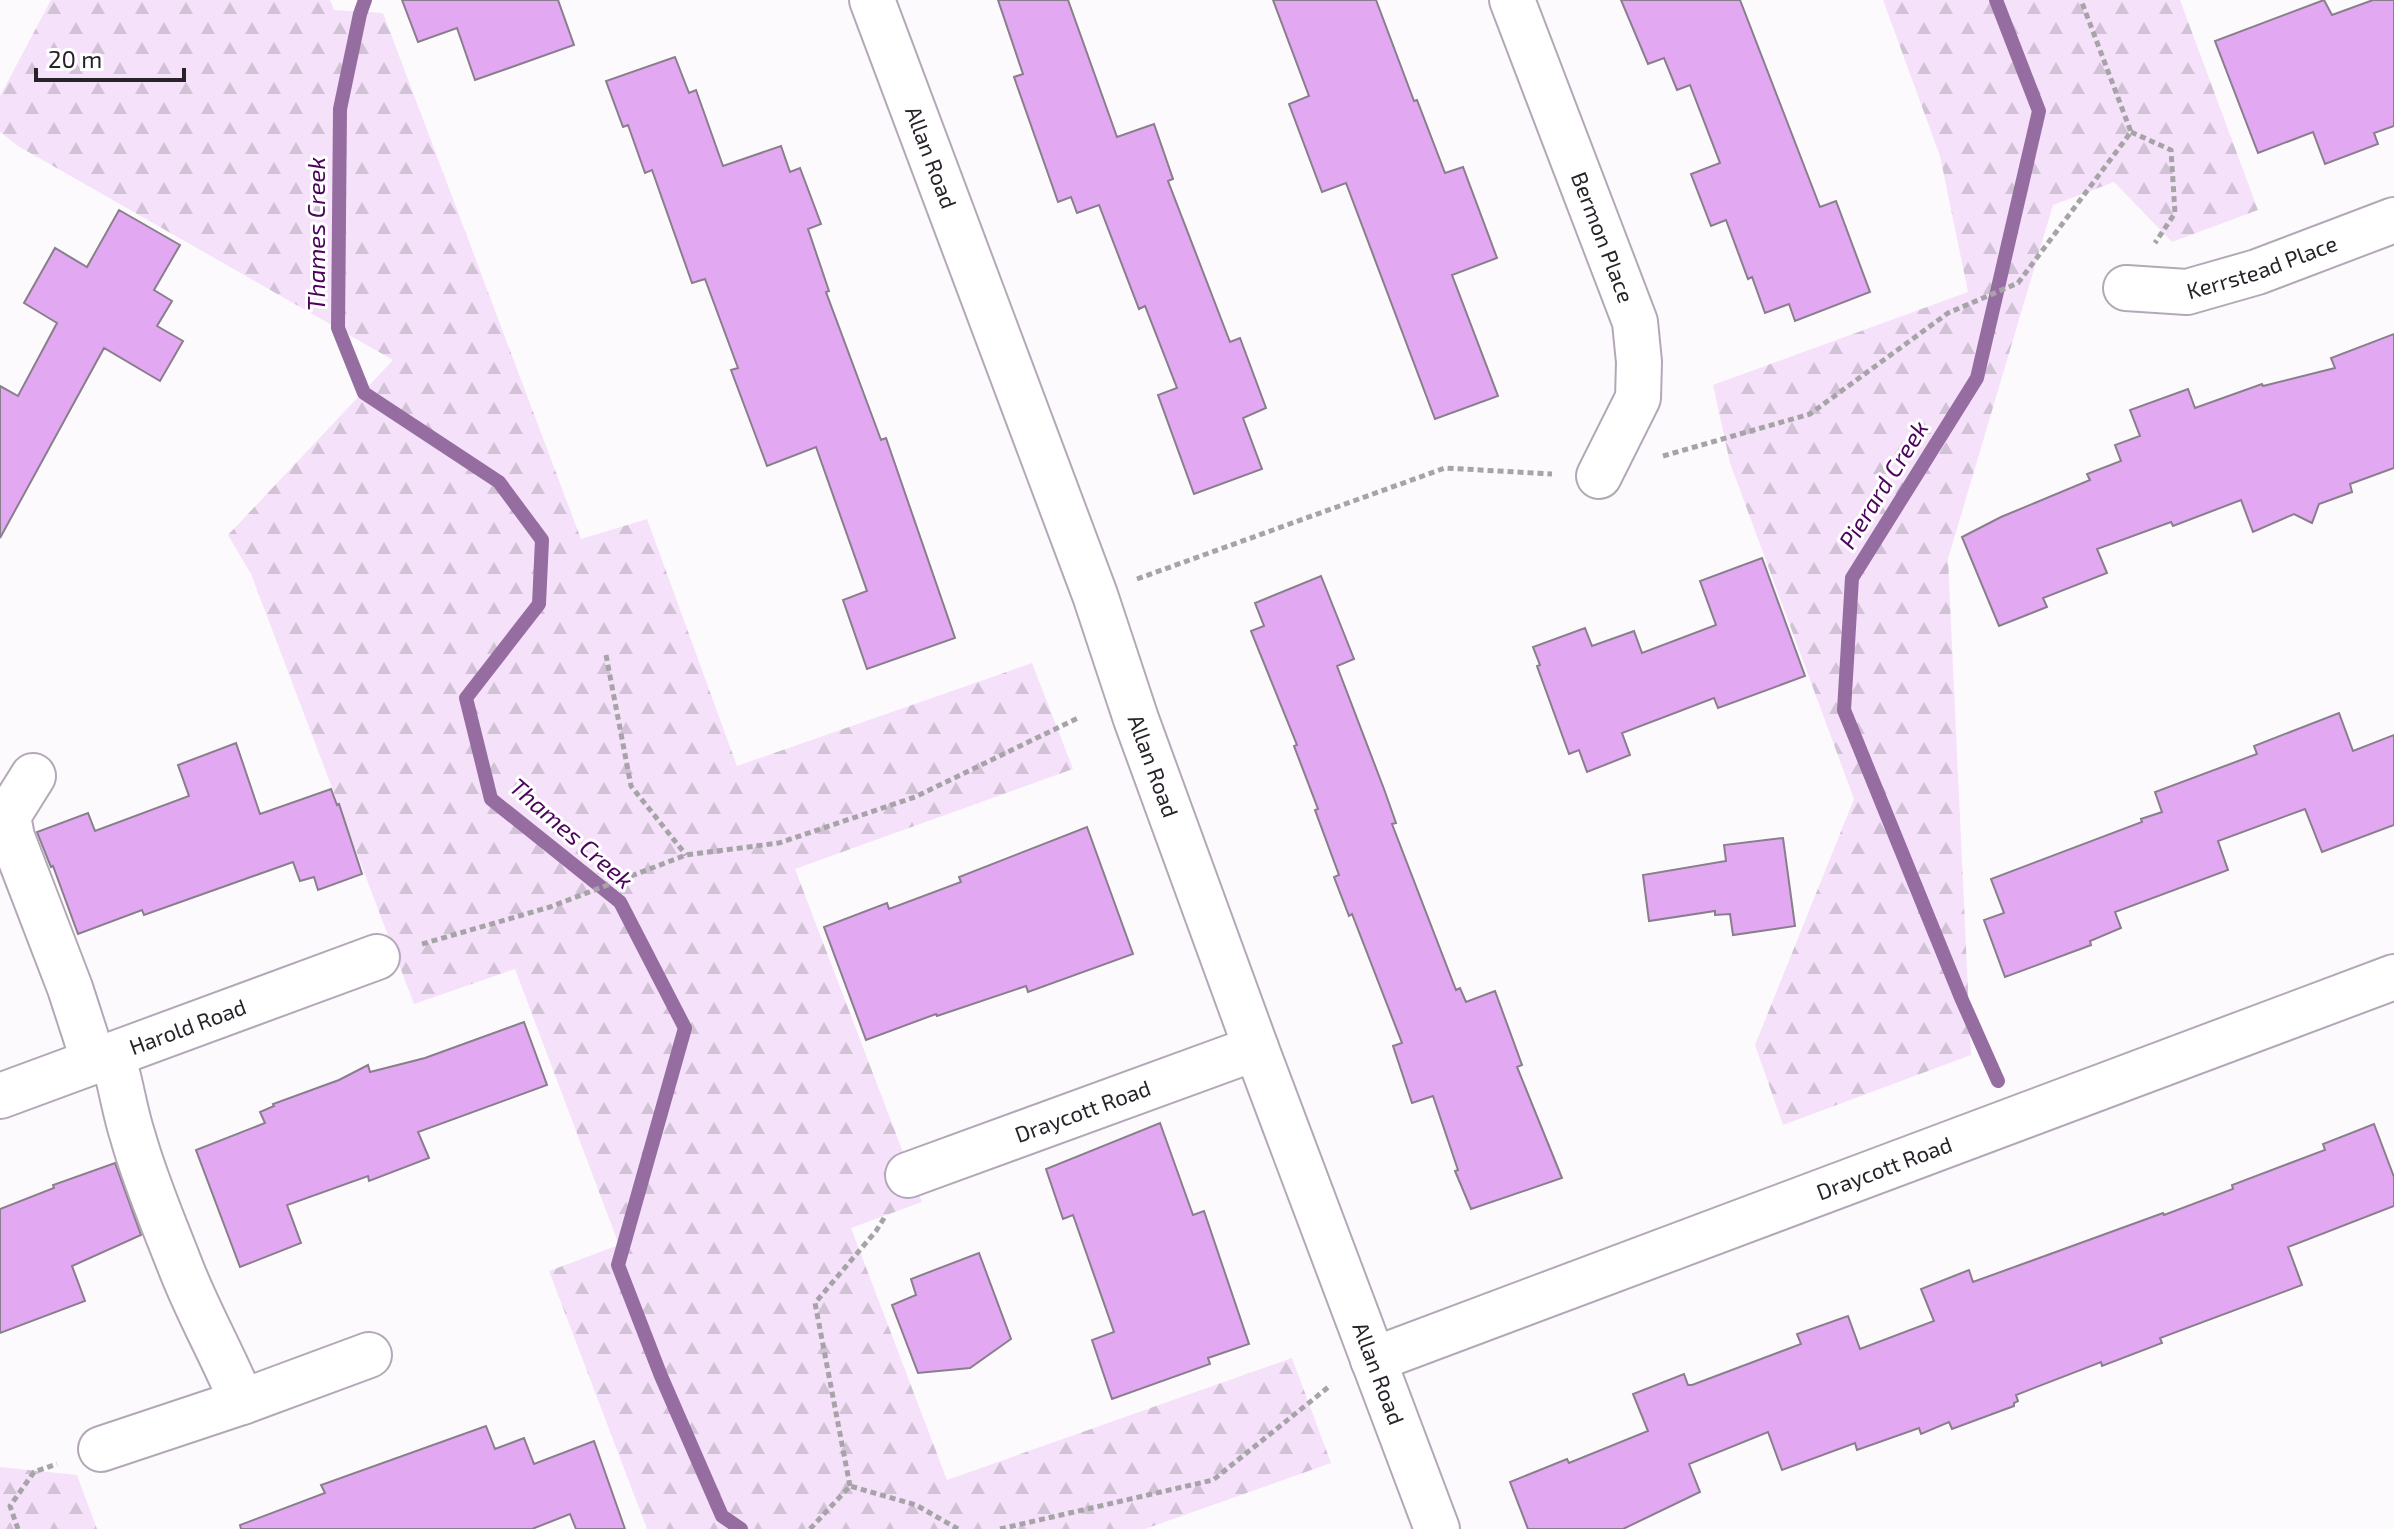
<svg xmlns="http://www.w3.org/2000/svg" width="2394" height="1529" viewBox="0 0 2394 1529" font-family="'Exo 2',sans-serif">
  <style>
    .forest { fill: url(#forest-firs) }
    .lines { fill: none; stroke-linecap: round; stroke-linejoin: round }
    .stream { stroke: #966da1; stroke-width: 14 }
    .building { fill: #e2a9f2; stroke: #897e8c; stroke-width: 2 }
    .minor-casing { stroke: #b4a8b8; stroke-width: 48 }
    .path { stroke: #a7a4a8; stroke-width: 5; stroke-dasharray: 6 4; stroke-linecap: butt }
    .minor { stroke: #fff; stroke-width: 44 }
    .labels { text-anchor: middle; stroke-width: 6; stroke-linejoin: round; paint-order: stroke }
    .street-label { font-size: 22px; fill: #272329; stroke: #fff }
    .water-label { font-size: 24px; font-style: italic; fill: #4d025d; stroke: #fff }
  </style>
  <defs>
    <pattern id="forest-firs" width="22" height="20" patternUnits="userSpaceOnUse" patternTransform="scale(2)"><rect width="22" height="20" fill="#f5e2fa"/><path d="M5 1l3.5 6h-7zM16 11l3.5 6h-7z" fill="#d2c2d6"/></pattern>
  </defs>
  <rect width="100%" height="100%" fill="#fdfafd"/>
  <!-- forest -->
  <path class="forest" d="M51,0H330L334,10L383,13L581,539L647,519L737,766L1032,663L1073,769L795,869L922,1202L851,1228L947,1480L1292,1358L1331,1463L1145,1529H647L549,1271L619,1245L515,969L414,1004L251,574L228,535L393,360L18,146L0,132V96Z
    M1883,0H2180L2258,210L2172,242L2114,182L2053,205L1948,559L1971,1055L1783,1125L1755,1045L1854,799L1730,463L1713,385L1968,292L1940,156Z
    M0,1467L77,1475L97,1529H0Z"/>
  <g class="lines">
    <!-- stream -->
    <path class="stream" d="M365,0L360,14L340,109L338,328L364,393L499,482L542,540L539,604L466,698L491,799L620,902L685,1028L618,1265L661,1376L722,1516L741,1529
      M1996,0L2039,111L1977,378L1852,578L1844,710L1962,1000L1998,1081"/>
  </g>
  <!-- building -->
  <path class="building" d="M402,0H558L574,45L475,80L457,28L418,42Z
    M998,0H1068L1117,137L1154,124L1173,179L1168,181L1230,342L1240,338L1266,408L1243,418L1262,469L1194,494L1158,395L1177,388L1145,306L1139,309L1099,205L1077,213L1071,197L1058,202L1014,77L1023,74Z
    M1273,0H1376L1414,101L1417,100L1445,173L1463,167L1497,258L1452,275L1498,396L1435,419L1346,183L1322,192L1289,104L1309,96Z
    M1621,0H1740L1820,207L1836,201L1870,292L1795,321L1789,304L1765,313L1752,277L1748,279L1726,220L1711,226L1691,174L1720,163L1690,85L1677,90L1664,58L1648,64Z
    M2324,0L2332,15L2373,0H2394V126L2374,133L2378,144L2325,164L2313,132L2258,153L2215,41Z
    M675,57L689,93L696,90L723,166L781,146L790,172L800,168L821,224L808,229L829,291L826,292L881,440L886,438L955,638L867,669L843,600L867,591L816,447L767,466L731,370L738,368L705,279L692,283L652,170L645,173L628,125L623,127L606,81Z
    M119,210L180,245L154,290L172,301L157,326L183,341L160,381L104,348L0,538V386L18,396L57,323L24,303L55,248L87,267Z
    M2394,334V468L2350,484L2352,492L2319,504L2312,523L2294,514L2253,532L2241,500L2173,526L2171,522L2097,549L2107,573L2043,598L2047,607L1999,626L1962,537L2001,517L2090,480L2087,474L2121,461L2115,445L2140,436L2130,410L2188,389L2195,408L2262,384L2263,386L2335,368L2331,358Z
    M1762,558L1805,676L1718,708L1714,698L1622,733L1630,755L1587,772L1579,750L1569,754L1537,666L1540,665L1533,647L1585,628L1592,646L1634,631L1642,653L1716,625L1700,581Z
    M1321,576L1354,659L1337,666L1384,789L1396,823L1392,824L1456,990L1460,988L1466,1002L1495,991L1522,1065L1517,1067L1562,1178L1471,1209L1455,1171L1458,1170L1433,1096L1412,1103L1393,1046L1402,1043L1352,914L1349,916L1334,877L1339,875L1315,810L1318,809L1294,746L1297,745L1251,631L1264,626L1255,603Z
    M2339,713L2353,751L2394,735V825L2322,852L2305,809L2218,841L2228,870L2115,912L2121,928L2090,941L2091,945L2005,977L1984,920L2004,913L1991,879L2142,822L2141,819L2162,812L2155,792L2257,754L2254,746Z
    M236,743L260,814L331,789L337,805L339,804L362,874L318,890L314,877L300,881L293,862L144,915L142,910L78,934L53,866L51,867L37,832L88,813L95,831L189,796L178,765Z
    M1087,827L1133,954L1028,992L1026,986L937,1016L936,1014L866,1040L824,927L887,903L889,909L961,882L959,877Z
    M1783,838L1795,926L1733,935L1730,914L1715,915V911L1649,921L1643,875L1726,861L1724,845Z
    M524,1022L547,1085L418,1132L429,1158L369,1181L368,1176L287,1205L301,1243L240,1267L196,1150L265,1123L260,1112L274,1106L273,1104L339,1080L368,1065L370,1072L425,1058Z
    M1160,1123L1193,1215L1204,1211L1249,1344L1208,1358L1210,1364L1112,1399L1092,1340L1114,1332L1073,1215L1063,1219L1046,1169Z
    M2374,1124L2394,1177V1206L2288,1247L2302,1285L2160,1338L2162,1343L2102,1366L2101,1362L2016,1395L2018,1401L2014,1403V1406L1952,1429L1949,1422L1921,1434L1919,1428L1857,1450L1855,1443L1782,1470L1768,1432L1689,1464L1700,1492L1623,1529H1528L1510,1482L1567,1459L1569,1463L1648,1431L1633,1394L1684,1374L1688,1385H1692L1801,1344L1797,1334L1848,1316L1860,1349L1934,1321L1921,1289L1969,1270L1973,1282L2163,1213L2164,1215L2233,1189L2232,1185L2325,1150L2323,1144Z
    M115,1163L141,1235L72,1266L85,1301L0,1333V1209L54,1188L53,1185Z
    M979,1253L1011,1339L970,1368L918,1373L892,1305L916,1295L911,1279Z
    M486,1426L495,1449L524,1438L534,1464L594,1441L625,1529H576L570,1514L532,1529H241L240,1525L325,1493L321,1485Z"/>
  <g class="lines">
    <defs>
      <g id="minor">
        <path id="s1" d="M872,0L1095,595L1136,719L1256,1048L1437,1529"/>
        <path id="s2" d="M1512,0L1635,322L1639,362L1638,398L1599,476"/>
        <path id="s3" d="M2126,288L2187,292L2257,272L2394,220"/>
        <path d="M33,776L8,816L12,837L70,988L94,1062"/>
        <path d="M112,1055C121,1082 124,1110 133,1137C145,1180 163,1222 179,1263C197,1311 223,1355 242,1402"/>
        <path id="s4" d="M0,1096L377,957"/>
        <path id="s5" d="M908,1175L1256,1048"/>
        <path id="s6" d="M1373,1360L2394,977"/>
        <path d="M101,1449L242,1402L369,1355"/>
      </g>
    </defs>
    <!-- minor casing -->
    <use href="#minor" class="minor-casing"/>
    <!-- path -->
    <path class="path" d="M2131,132L2171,150L2175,213L2155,243
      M1663,456L1810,414L1948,313L2018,283L2131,132L2081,0
      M1137,579L1445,468L1552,474
      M606,655L631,786L686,855
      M422,944L550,907L686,855L779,843L915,797L1080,717
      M850,1486L815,1303L876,1231L886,1215
      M18,1529L10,1506L34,1472L57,1464
      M810,1529L850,1486L916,1505L958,1529
      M1000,1529L1213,1480L1331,1385"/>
    <!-- minor -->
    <use href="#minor" class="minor"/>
  </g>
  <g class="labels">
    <!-- street labels -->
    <g class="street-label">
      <text dy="8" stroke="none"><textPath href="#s1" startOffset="168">Allan Road</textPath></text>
      <text dy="8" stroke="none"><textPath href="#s2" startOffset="254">Bermon Place</textPath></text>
      <text dy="8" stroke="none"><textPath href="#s3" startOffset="140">Kerrstead Place</textPath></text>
      <text dy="8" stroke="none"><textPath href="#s1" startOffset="816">Allan Road</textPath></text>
      <text dy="8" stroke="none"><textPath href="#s4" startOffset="200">Harold Road</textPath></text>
      <text dy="8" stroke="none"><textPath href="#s5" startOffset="186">Draycott Road</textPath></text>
      <text dy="8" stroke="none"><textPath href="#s6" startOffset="546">Draycott Road</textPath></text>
      <text dy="8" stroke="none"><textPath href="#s1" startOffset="1464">Allan Road</textPath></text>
    </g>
    <!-- water labels -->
    <g class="water-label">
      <text transform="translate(317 234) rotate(-90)" y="8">Thames Creek</text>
      <text transform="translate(1884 485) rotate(-58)" y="8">Pierard Creek</text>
      <text transform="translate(571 834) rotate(41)" y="8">Thames Creek</text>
    </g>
  </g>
  <!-- scale -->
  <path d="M36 68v12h148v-12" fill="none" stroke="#272329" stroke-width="4"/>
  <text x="48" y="68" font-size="24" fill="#272329" stroke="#ffffff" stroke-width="6" paint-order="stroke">20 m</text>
</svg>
